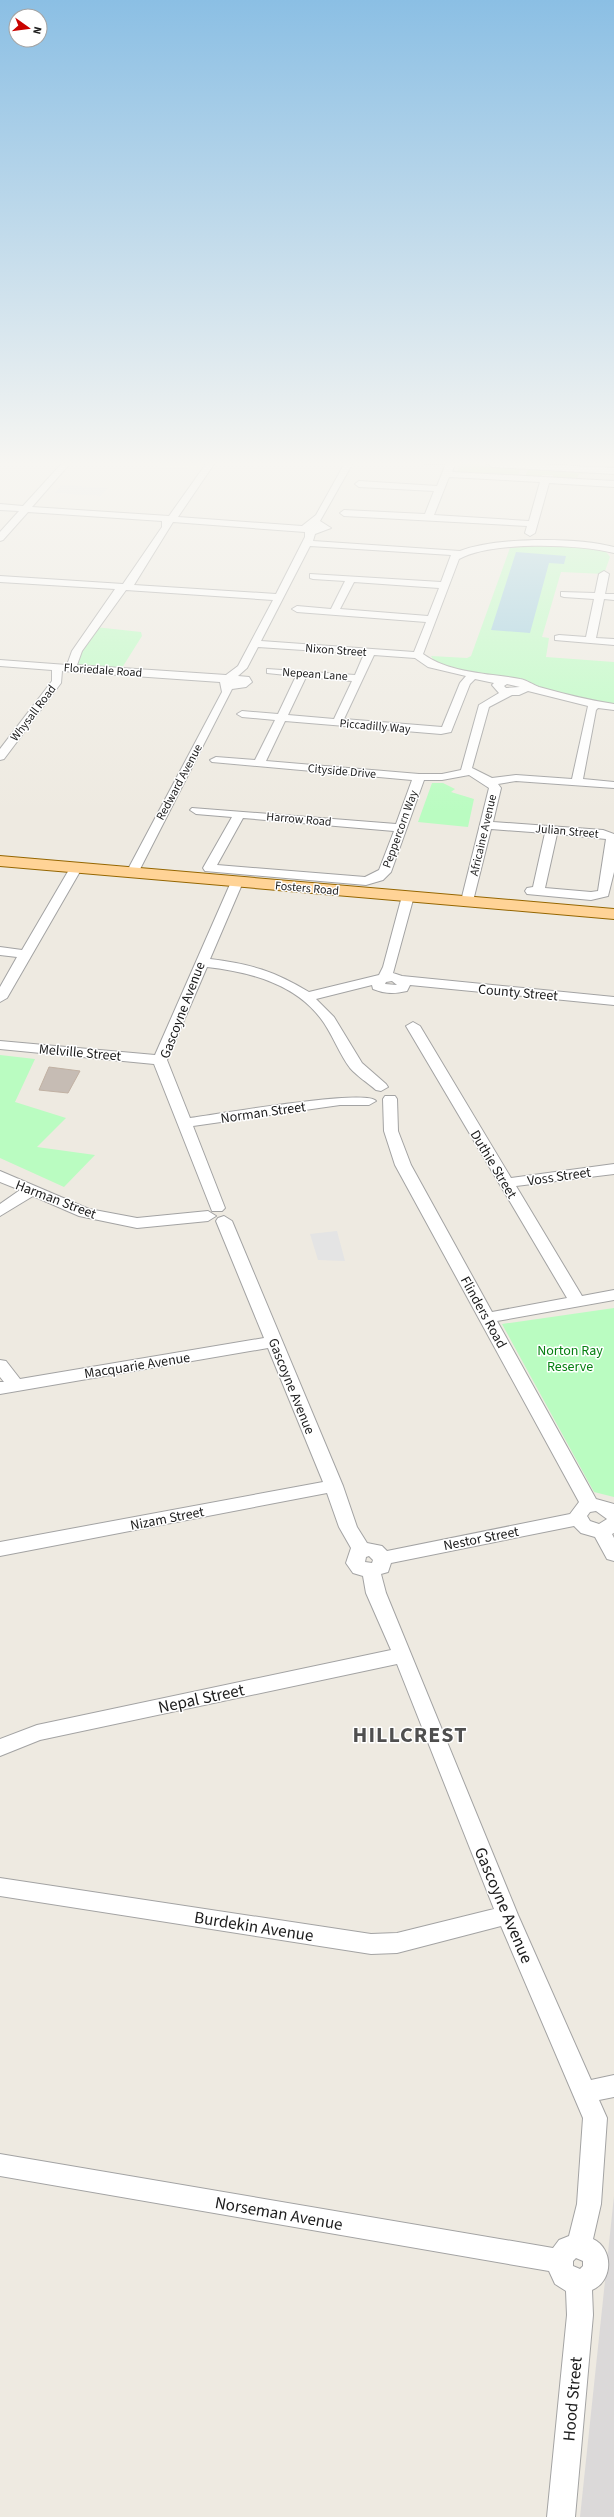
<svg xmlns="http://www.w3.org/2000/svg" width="614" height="2517" viewBox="0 0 614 2517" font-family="'Source Sans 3',sans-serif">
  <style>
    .residential { fill: #dbd9d9 }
    .education { fill: #feffda }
    .grass { fill: #c6eca3 }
    .park { fill: #bafcc1 }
    .parking { fill: #e4e4e4 }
    .water { fill: #9fcfdf }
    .building { fill: #c6bcb4; stroke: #c1b1a3 }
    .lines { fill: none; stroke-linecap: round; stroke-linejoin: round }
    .minor-casing { stroke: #a3a3a3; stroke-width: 2 }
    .major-casing { stroke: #956600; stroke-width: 2 }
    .minor { fill: #fff; fill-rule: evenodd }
    .major { fill: #ffd396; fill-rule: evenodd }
    .labels { text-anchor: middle; stroke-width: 3; stroke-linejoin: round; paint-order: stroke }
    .far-street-label { font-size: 12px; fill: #1c1c1c; stroke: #fff }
    .street-label { font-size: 14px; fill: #1c1c1c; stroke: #fff }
    .park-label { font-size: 14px; fill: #058011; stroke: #fff }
    .near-street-label { font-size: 17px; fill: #1c1c1c; stroke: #fff }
    .near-district-label { font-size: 22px; font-weight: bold; letter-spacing: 1px; fill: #4f4f4f; stroke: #fff }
  </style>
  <rect width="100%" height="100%" fill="#eeeae1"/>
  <!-- residential -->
  <path class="residential" d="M614,2196V2517H580Z"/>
  <!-- education -->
  <path class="education" d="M121,461H206L200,469L123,464Z"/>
  <!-- grass -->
  <path class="grass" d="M462,461H475L480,465L521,467L518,476L457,472Z
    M528,469L587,473L579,474L577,478L586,479V481L552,479L553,475H542L541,478L525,477Z"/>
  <!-- park -->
  <path class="park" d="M541,545L604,549L610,557L604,574L561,572L542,637L549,638L546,657L614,662V704L593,702L537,687L524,679L488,677L435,662L431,656L467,658L471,656L510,548Z
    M95,627L141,632L142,636L120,671L71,668Z
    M432,783H443L455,789L451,792L474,799L468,827L418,822Z
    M0,1055L35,1059L15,1102L66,1118L37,1147L95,1155L64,1187L0,1158Z
    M614,1308V1497L594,1492L502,1324Z"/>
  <!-- parking -->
  <path class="parking" d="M61,485L107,488L101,496L55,493Z
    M337,1231L345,1261L318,1260L310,1234Z"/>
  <!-- water -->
  <path class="water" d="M516,552L566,556L564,564L549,563L530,633L491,630Z"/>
  <!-- building -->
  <path class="building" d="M49,1067L80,1071L68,1093L39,1090Z"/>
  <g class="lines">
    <defs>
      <path id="minor" d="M64,461H72L32,507L169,516L208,461H216L178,517L302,526L316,515L346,461H354L320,521L331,528L315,534L313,541L460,551C496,537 577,537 614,547V553C577,544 492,541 459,559L423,654C451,674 488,673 520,679C527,680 533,685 539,687C564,694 588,700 614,704V710L598,708L596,710L583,779L614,782V788L516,781L498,784L501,788L493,822L603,830L614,834V872L608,896L591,900L527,894L525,891L527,888L533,887L545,833L491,829L473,901L467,905L463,904L461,901L489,788L469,775L442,780H424L391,872L383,880L366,885L205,871L203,868L232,817L196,814L190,810L192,808L396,824L412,780L212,762L210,760L216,757L255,760L275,720L242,717L237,714L242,711L278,714L296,676L267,673V669L355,675L364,654L258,647L247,668L238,676L249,677L252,682L246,687L232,689L138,873L132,877L128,876L126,873L222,692L220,682L62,671L61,683L4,759L0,760V749L52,681V670L0,666V660L67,665L72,651L115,589L0,582V576L123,584L162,527V521L28,512L3,540L0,541V532L19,511L0,510V504L23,506ZM173,522L305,532V537L276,594L134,585ZM310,546L451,555L441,582L310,574V578L313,579L345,581L331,609L297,606L292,609L297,612L426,622L414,652L261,641ZM354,582L439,588L428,616L340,609ZM126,590L273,600L238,666L226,675L77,665L82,651ZM374,655L415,658L428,667L466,676L460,683L442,727L344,719ZM306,677L352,681L334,719L288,715ZM475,679L494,683L492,685L499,693L479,705L461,770L442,774H419L266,761L285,721L441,734L451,732L470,684ZM507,684L520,687L506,688L504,686ZM528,691L588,706L572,779L516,775L492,778L472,768L489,707L512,695H519ZM243,818L394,831L379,870L365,877L217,865ZM557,834L606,839L598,891L591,892L545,888Z
        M421,461H456L452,472L614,481V487L549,483L535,533L530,536L525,533L527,526L344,516L340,513L344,510L425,514L434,491L359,487L355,484L359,481L437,486L446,464H425ZM449,477L540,482L529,521L434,515Z
        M482,461L614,468V474L493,467Z
        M604,571L609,574L605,594H614V600L604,599L596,638L614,639V645L555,640V636L559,635L586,637L594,599L564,597L561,596V592L595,593L599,574Z
        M76,864L82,868L7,998L0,1002V987L17,957L0,955V947L22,950L70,868Z
        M237,878L243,882L210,959C251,964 274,971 309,992L379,975L383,967L402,896L408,892L414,896L393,973L402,976L614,997V1005L410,985L407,991C394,994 385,994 373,989L372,985L316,999L334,1017L362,1063L386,1084L388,1087L381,1091L376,1090C368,1083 357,1076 350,1068C340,1055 334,1038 324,1023C298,984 250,972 207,967L167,1060L190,1118C214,1115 367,1088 376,1101L369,1105H340L193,1126L225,1208L222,1211H212L154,1064L0,1049V1041L155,1055L231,882ZM392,981L397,985L385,984L386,982Z
        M413,1022L420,1026L511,1178L614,1164V1174L516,1186L582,1296L614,1290V1300L497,1321L596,1499L614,1504V1533L612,1534L614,1538V1561L607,1559L595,1537L581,1533L574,1526L391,1563L388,1572L381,1574L386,1593L518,1915L591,2080L614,2075V2097L599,2100L607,2118L601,2204L593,2239C614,2249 613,2281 592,2290L593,2315L575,2517H547L567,2315L566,2291L555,2284L549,2271L0,2176V2154L553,2248L559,2240L569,2236L577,2204L583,2118L501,1926L397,1953L371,1954L0,1896V1878L371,1934L397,1933L494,1909L397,1664L40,1740L0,1756V1739L37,1725L391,1650L366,1593L363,1576L353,1573L346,1563L351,1548L339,1527L327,1493L0,1556V1542L323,1482L268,1348L0,1394V1382H4L0,1377V1360L6,1361L20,1379L264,1338L216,1221L218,1218L224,1216L232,1221L343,1486L357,1527L367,1543L382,1546L387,1551L570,1514L579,1502L395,1165L384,1131L383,1099L385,1096H395L397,1099L398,1131L411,1165L492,1312L567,1298L406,1026ZM596,1511L607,1519L599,1524L590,1521L587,1516L590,1512ZM369,1556L373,1560L372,1563L365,1562L366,1557ZM576,2258L583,2261V2266L580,2269L573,2266V2261Z
        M0,1171L89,1209L137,1218L208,1211L216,1216L208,1221L137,1228L79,1216L33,1196L0,1216V1204L20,1190L0,1182Z"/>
      <path id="major" d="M0,856L614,909V919L0,866Z"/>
    </defs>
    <!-- minor casing -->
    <use href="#minor" class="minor-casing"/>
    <!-- major casing -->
    <use href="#major" class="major-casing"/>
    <!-- minor -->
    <use href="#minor" class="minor"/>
    <!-- major -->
    <use href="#major" class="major"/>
  </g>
  <!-- sky -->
  <linearGradient id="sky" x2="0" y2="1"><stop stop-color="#8bbfe4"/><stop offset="0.57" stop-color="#f7f6f2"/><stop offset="1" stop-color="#f7f6f2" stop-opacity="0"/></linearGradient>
  <rect width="614" height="813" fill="url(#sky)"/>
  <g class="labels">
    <!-- far-street labels -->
    <g class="far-street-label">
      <text transform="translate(336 650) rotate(4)" y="4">Nixon Street</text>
      <text transform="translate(103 670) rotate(4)" y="4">Floriedale Road</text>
      <text transform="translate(315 674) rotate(4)" y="4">Nepean Lane</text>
      <text transform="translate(33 713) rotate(-53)" y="4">Whysall Road</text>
      <text transform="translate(375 726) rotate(5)" y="4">Piccadilly Way</text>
      <text transform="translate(342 771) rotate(5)" y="4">Cityside Drive</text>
      <text transform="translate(179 782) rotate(-62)" y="4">Redward Avenue</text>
      <text transform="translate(299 819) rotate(5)" y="4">Harrow Road</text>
      <text transform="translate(400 829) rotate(-70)" y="4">Peppercorn Way</text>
      <text transform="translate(567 831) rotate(5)" y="4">Julian Street</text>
      <text transform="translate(483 835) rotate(-77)" y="4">Africaine Avenue</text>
      <text transform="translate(307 888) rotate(5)" y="4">Fosters Road</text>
    </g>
    <!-- street labels -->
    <g class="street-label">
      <text transform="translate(518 992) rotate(5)" y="5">County Street</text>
      <text transform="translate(182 1010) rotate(-69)" y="5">Gascoyne Avenue</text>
      <text transform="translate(80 1052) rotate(5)" y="5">Melville Street</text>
      <text transform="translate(263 1112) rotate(-8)" y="5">Norman Street</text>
      <text transform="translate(494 1164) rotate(59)" y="5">Duthie Street</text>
      <text transform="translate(559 1176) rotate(-8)" y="5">Voss Street</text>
      <text transform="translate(56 1199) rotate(21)" y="5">Harman Street</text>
      <text transform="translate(484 1312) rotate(61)" y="5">Flinders Road</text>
      <text transform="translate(137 1365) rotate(-9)" y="5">Macquarie Avenue</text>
      <text transform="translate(292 1386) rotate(68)" y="5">Gascoyne Avenue</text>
      <text transform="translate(167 1518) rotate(-11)" y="5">Nizam Street</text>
      <text transform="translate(481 1538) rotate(-11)" y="5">Nestor Street</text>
    </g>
    <!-- park labels -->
    <g class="park-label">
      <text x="570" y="1355">Norton Ray<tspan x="570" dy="16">Reserve</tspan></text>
    </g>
    <!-- near-street labels -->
    <g class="near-street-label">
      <text transform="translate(201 1698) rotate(-12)" y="6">Nepal Street</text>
      <text transform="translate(504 1905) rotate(67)" y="6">Gascoyne Avenue</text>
      <text transform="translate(254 1926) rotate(9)" y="6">Burdekin Avenue</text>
      <text transform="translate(279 2213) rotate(10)" y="6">Norseman Avenue</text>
      <text transform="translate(572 2399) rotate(-85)" y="6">Hood Street</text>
    </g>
    <!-- near-district labels -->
    <g class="near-district-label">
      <text x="410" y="1742">HILLCREST</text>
    </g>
  </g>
  <!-- north arrow -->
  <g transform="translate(28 28) rotate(104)"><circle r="19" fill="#ffffff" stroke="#a4a4a4"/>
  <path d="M0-3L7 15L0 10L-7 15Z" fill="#c90300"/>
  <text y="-6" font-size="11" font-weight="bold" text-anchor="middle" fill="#1c1c1c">N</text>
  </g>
</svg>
